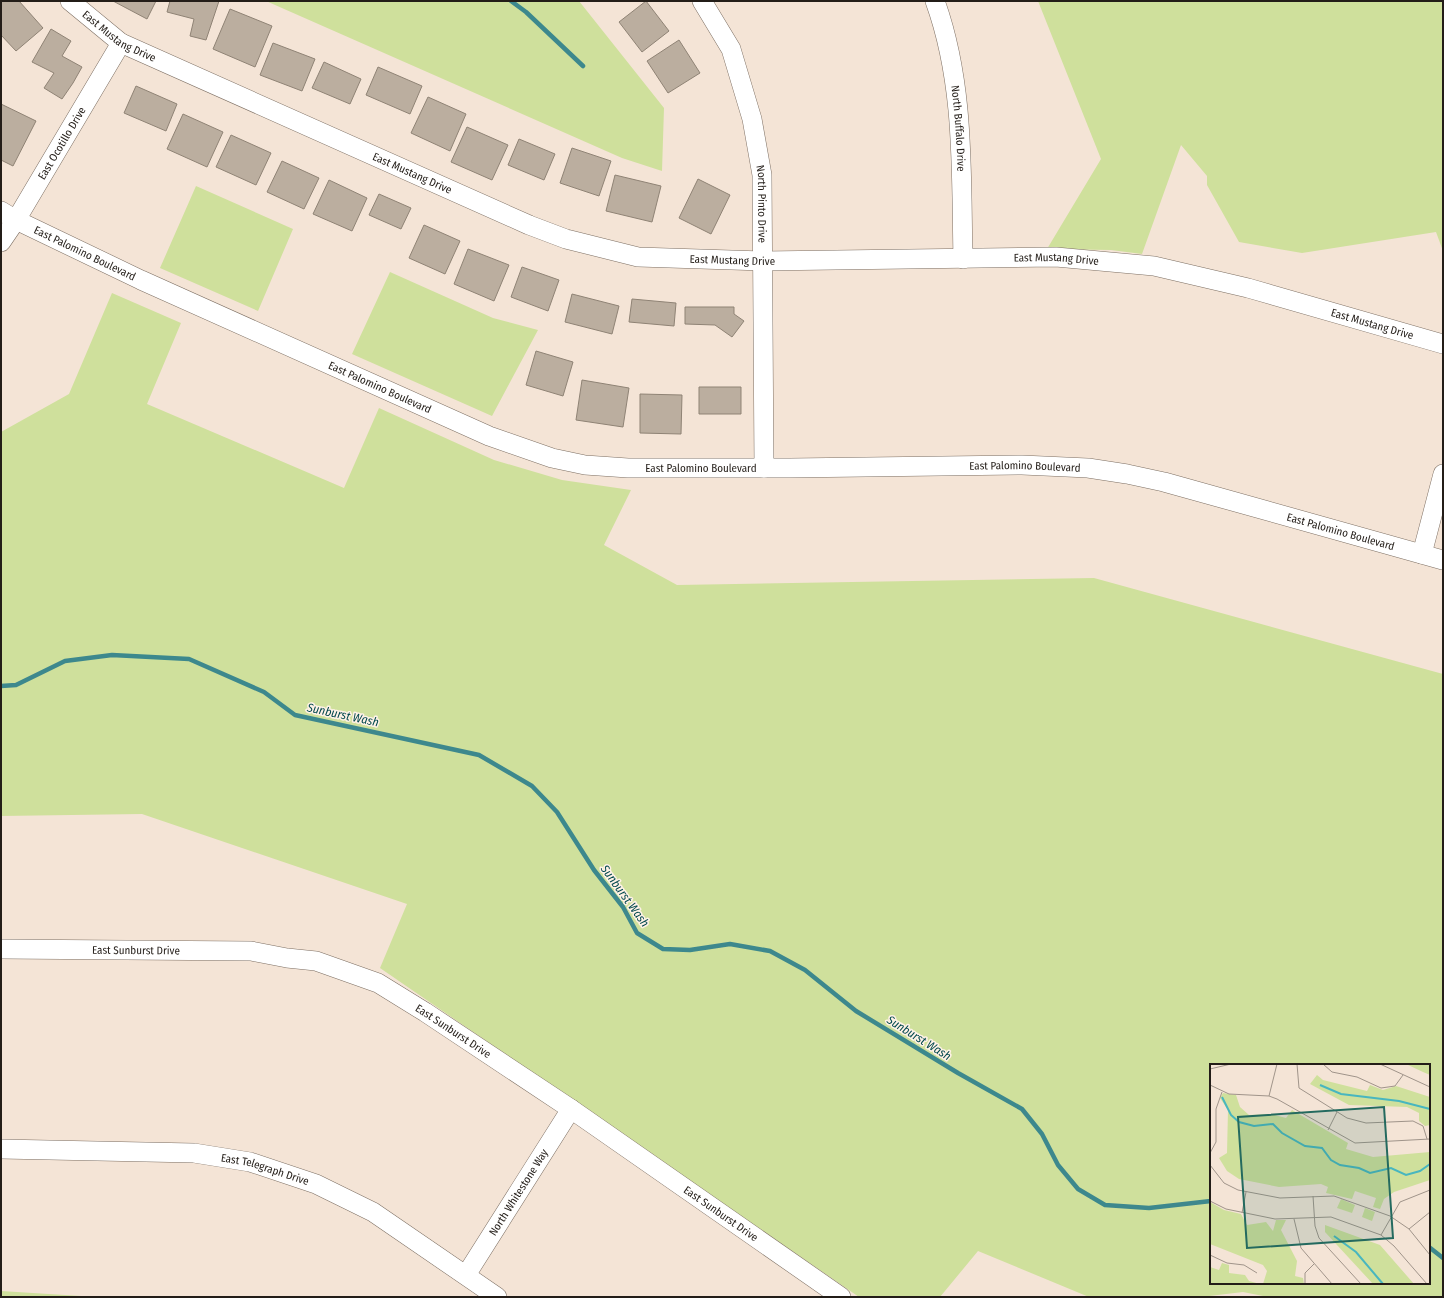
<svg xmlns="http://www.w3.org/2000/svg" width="1444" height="1298" viewBox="0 0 1444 1298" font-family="'Fira Sans Condensed',sans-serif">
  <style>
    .green { fill: #cfe09c; fill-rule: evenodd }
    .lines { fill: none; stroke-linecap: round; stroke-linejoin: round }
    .stream { stroke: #3d888d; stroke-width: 4.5 }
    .building { fill: #bbae9f; stroke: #8f8375 }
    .minor-casing { stroke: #7d6f63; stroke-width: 20 }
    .minor { stroke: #fff; stroke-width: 19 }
    .labels { text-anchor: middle; stroke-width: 3; stroke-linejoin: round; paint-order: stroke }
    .street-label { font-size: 11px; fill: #231d18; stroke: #fff2e7 }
    .water-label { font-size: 12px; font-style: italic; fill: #02484d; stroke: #fff2e7 }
    .inset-river { fill: none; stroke: #48b6bf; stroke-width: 2 }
    .inset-road { fill: none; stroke: #a0948a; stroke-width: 1 }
    .view { fill: #246a5f; fill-opacity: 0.15; stroke: #246a5f; stroke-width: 2 }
    .inset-edge { fill: none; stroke: #231d18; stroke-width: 2 }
  </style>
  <rect width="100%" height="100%" fill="#f4e4d6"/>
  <!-- green -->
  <path class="green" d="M266,1H579L664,108L662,171L622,158Z
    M1038,1H1443V251L1436,232L1302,253L1239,242L1207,185V176L1181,145L1142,254L1111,250L1047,249L1101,159Z
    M196,186L293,229L258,311L160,268Z
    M390,272L493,318L538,330L492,416L352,354Z
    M112,293L181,323L147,404L344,488L379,408L494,460L562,480L631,490L604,545L677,585L1094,578L1443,674V1297H1268L1243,1292L1201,1297H1089L978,1251L940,1297H859L380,968L407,904L142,814L1,816V432L69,394ZM1211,1065H1429V1283H1211Z
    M1,1291L97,1297H1Z"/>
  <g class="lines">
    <!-- stream -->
    <path class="stream" d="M511,1L526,12L583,66
      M1,686L16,685L65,661L112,655L189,659L264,692L295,715L479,755L532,786L557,812L594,870L623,907L637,933L663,949L690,950L730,944L770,951L805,970L856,1011L958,1073L1022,1109L1042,1134L1058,1165L1078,1189L1105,1205L1149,1208L1211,1201
      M1429,1247L1443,1258"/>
  </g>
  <!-- building -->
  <path class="building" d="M3,1H19L43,28L16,51L1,35V3Z
    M113,1H156L147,19Z
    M170,1H219L206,40L190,36L194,19L167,12Z
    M646,1L669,31L642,52L619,22Z
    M230,9L272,26L255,67L213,49Z
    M51,29L71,41L62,56L82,67L73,83L62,99L44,88L54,73L32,62Z
    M679,40L700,73L668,93L647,61Z
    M273,43L315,59L302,91L260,75Z
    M324,62L361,79L350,104L312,88Z
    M378,67L422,86L410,114L366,95Z
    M136,86L177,104L166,131L124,113Z
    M428,97L466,114L450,151L411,133Z
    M1,104L36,121L13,166L1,160Z
    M183,114L223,132L207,167L167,149Z
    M467,127L508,145L492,180L451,162Z
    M231,135L271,153L256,185L216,167Z
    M519,139L555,154L544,180L508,165Z
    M572,148L611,161L599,196L560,183Z
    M282,161L319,178L304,209L267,192Z
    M615,175L661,186L652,222L606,211Z
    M698,179L730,195L711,234L679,218Z
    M329,180L367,198L352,231L313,214Z
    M379,194L411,208L401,229L369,215Z
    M424,225L460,241L445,274L409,258Z
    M468,249L509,265L494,301L454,284Z
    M522,267L559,280L548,311L511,297Z
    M572,294L619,306L612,334L565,322Z
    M632,299L676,303L674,326L629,322Z
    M685,307H734V314L744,321L732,337L715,325L685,324Z
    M536,351L573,362L563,396L526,385Z
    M582,380L629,388L623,427L576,420Z
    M699,387H741V414H699Z
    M640,394L682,395L681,434L640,433Z"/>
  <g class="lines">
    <defs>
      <g id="minor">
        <path id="s1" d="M70,1L121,43L529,225L566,239L638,257L763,261L1056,257L1154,266L1248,288L1443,344"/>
        <path id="s2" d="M702,1L731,49L752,119L762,175L764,468"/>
        <path id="s3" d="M935,1C965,84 961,172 963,259"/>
        <path id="s4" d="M1,211L16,220L141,280L489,436L552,458L585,465L628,468H790L1022,465L1088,468L1127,474L1164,482L1443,560"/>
        <path id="s5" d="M1,242L16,220L121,43"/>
        <path d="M1422,554L1443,474"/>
        <path id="s6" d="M1,949L251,951L287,958L316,961L378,983L425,1012L571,1109L841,1297"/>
        <path id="s7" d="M1,1149L194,1153L250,1162L316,1184L373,1212L497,1297"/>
        <path id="s8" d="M466,1275L571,1109"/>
      </g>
    </defs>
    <!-- minor casing -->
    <use href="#minor" class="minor-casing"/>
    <!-- minor -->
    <use href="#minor" class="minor"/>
  </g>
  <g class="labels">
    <!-- street labels -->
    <g class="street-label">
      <text dy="4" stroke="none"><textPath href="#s1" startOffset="61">East Mustang Drive</textPath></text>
      <text dy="4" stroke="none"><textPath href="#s3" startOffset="130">North Buffalo Drive</textPath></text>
      <text dy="4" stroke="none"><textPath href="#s5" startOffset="116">East Ocotillo Drive</textPath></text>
      <text dy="4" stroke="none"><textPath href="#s1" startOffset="385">East Mustang Drive</textPath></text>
      <text dy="4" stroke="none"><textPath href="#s2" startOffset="215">North Pinto Drive</textPath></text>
      <text dy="4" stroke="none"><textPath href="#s4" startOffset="94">East Palomino Boulevard</textPath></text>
      <text dy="4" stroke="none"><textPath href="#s1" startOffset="1045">East Mustang Drive</textPath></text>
      <text dy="4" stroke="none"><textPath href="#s1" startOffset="721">East Mustang Drive</textPath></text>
      <text dy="4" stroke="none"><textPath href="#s1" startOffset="1369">East Mustang Drive</textPath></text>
      <text dy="4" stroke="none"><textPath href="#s4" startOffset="418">East Palomino Boulevard</textPath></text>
      <text dy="4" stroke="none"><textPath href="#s4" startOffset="1078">East Palomino Boulevard</textPath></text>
      <text dy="4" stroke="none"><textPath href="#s4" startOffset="754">East Palomino Boulevard</textPath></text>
      <text dy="4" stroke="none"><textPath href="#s4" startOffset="1402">East Palomino Boulevard</textPath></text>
      <text dy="4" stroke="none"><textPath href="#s6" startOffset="135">East Sunburst Drive</textPath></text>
      <text dy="4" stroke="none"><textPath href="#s6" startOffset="471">East Sunburst Drive</textPath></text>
      <text dy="4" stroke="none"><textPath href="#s7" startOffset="266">East Telegraph Drive</textPath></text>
      <text dy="4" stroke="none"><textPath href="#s8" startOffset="98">North Whitestone Way</textPath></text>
      <text dy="4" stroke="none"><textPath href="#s6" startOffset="795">East Sunburst Drive</textPath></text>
    </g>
    <!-- water labels -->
    <g class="water-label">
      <text transform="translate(343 715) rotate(12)" y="4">Sunburst Wash</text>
      <text transform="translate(625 896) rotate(54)" y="4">Sunburst Wash</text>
      <text transform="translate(919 1038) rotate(32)" y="4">Sunburst Wash</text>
    </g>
  </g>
  <!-- overview -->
  <g transform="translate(1210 1064)">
    <rect width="220" height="220" fill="#f4e4d6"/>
    <path d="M196,0H220V11L213,8ZM107,11L113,16L157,27L160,21L173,26L186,22L220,33V61L215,62L209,57V49L197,43L139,41L100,20ZM13,29L26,31L30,43L39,51L61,50L76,54L82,46L138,79L136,85L163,93L220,88V116L184,128L174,135L170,145L163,143L166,134L145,127L142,135L116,129L118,123L111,120L69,123L29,115L17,107L9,94L17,89L18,46L10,34ZM131,135L145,141L142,149L127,144ZM0,138L14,146L31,150L37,161L56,158L63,167L66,156H76L71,166L87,197L85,212L93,214L94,220H53L57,207L53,201L0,180ZM155,144L165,148L162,157L152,153ZM115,161L170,181L204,220H163L115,168ZM12,199L19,201V209L35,211L39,217L50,220H0V203L9,206Z" fill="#cfe09c"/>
    <path class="inset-river" d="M110,21L131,30L189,37L220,45M12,33L21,51L29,58L44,62L63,60L72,69L95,82L112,84L121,96L130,101L149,104L160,109L181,104L196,111L210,107L220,100M124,172L146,188L173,220"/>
    <path class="inset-road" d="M87,0L89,24L137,54L156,59L203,57L213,62L217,75M113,0L122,8L147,13L171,24L185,22L193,11M170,0L220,23M0,5L21,0M0,21L19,30L59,32L67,35L145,79L220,75M59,32L67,0M118,66L127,48M0,89L6,78V45L12,28M0,101L14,119L28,126L70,134L124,132L180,152L199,165L220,191M103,132L105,162L109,174L151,220M0,137L16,145L65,155L121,153L171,171L184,182L217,220M32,149L36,128M84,155L91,184L122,220M199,165L220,148M171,171L190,138L220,126M0,191L17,199L34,201L47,209M95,220V209L104,200"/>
    <path class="view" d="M174,43L183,174L37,184L28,53Z"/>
    <rect width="220" height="220" class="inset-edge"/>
  </g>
  <!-- border -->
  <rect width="1444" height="1298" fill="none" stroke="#231d18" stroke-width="4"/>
</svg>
